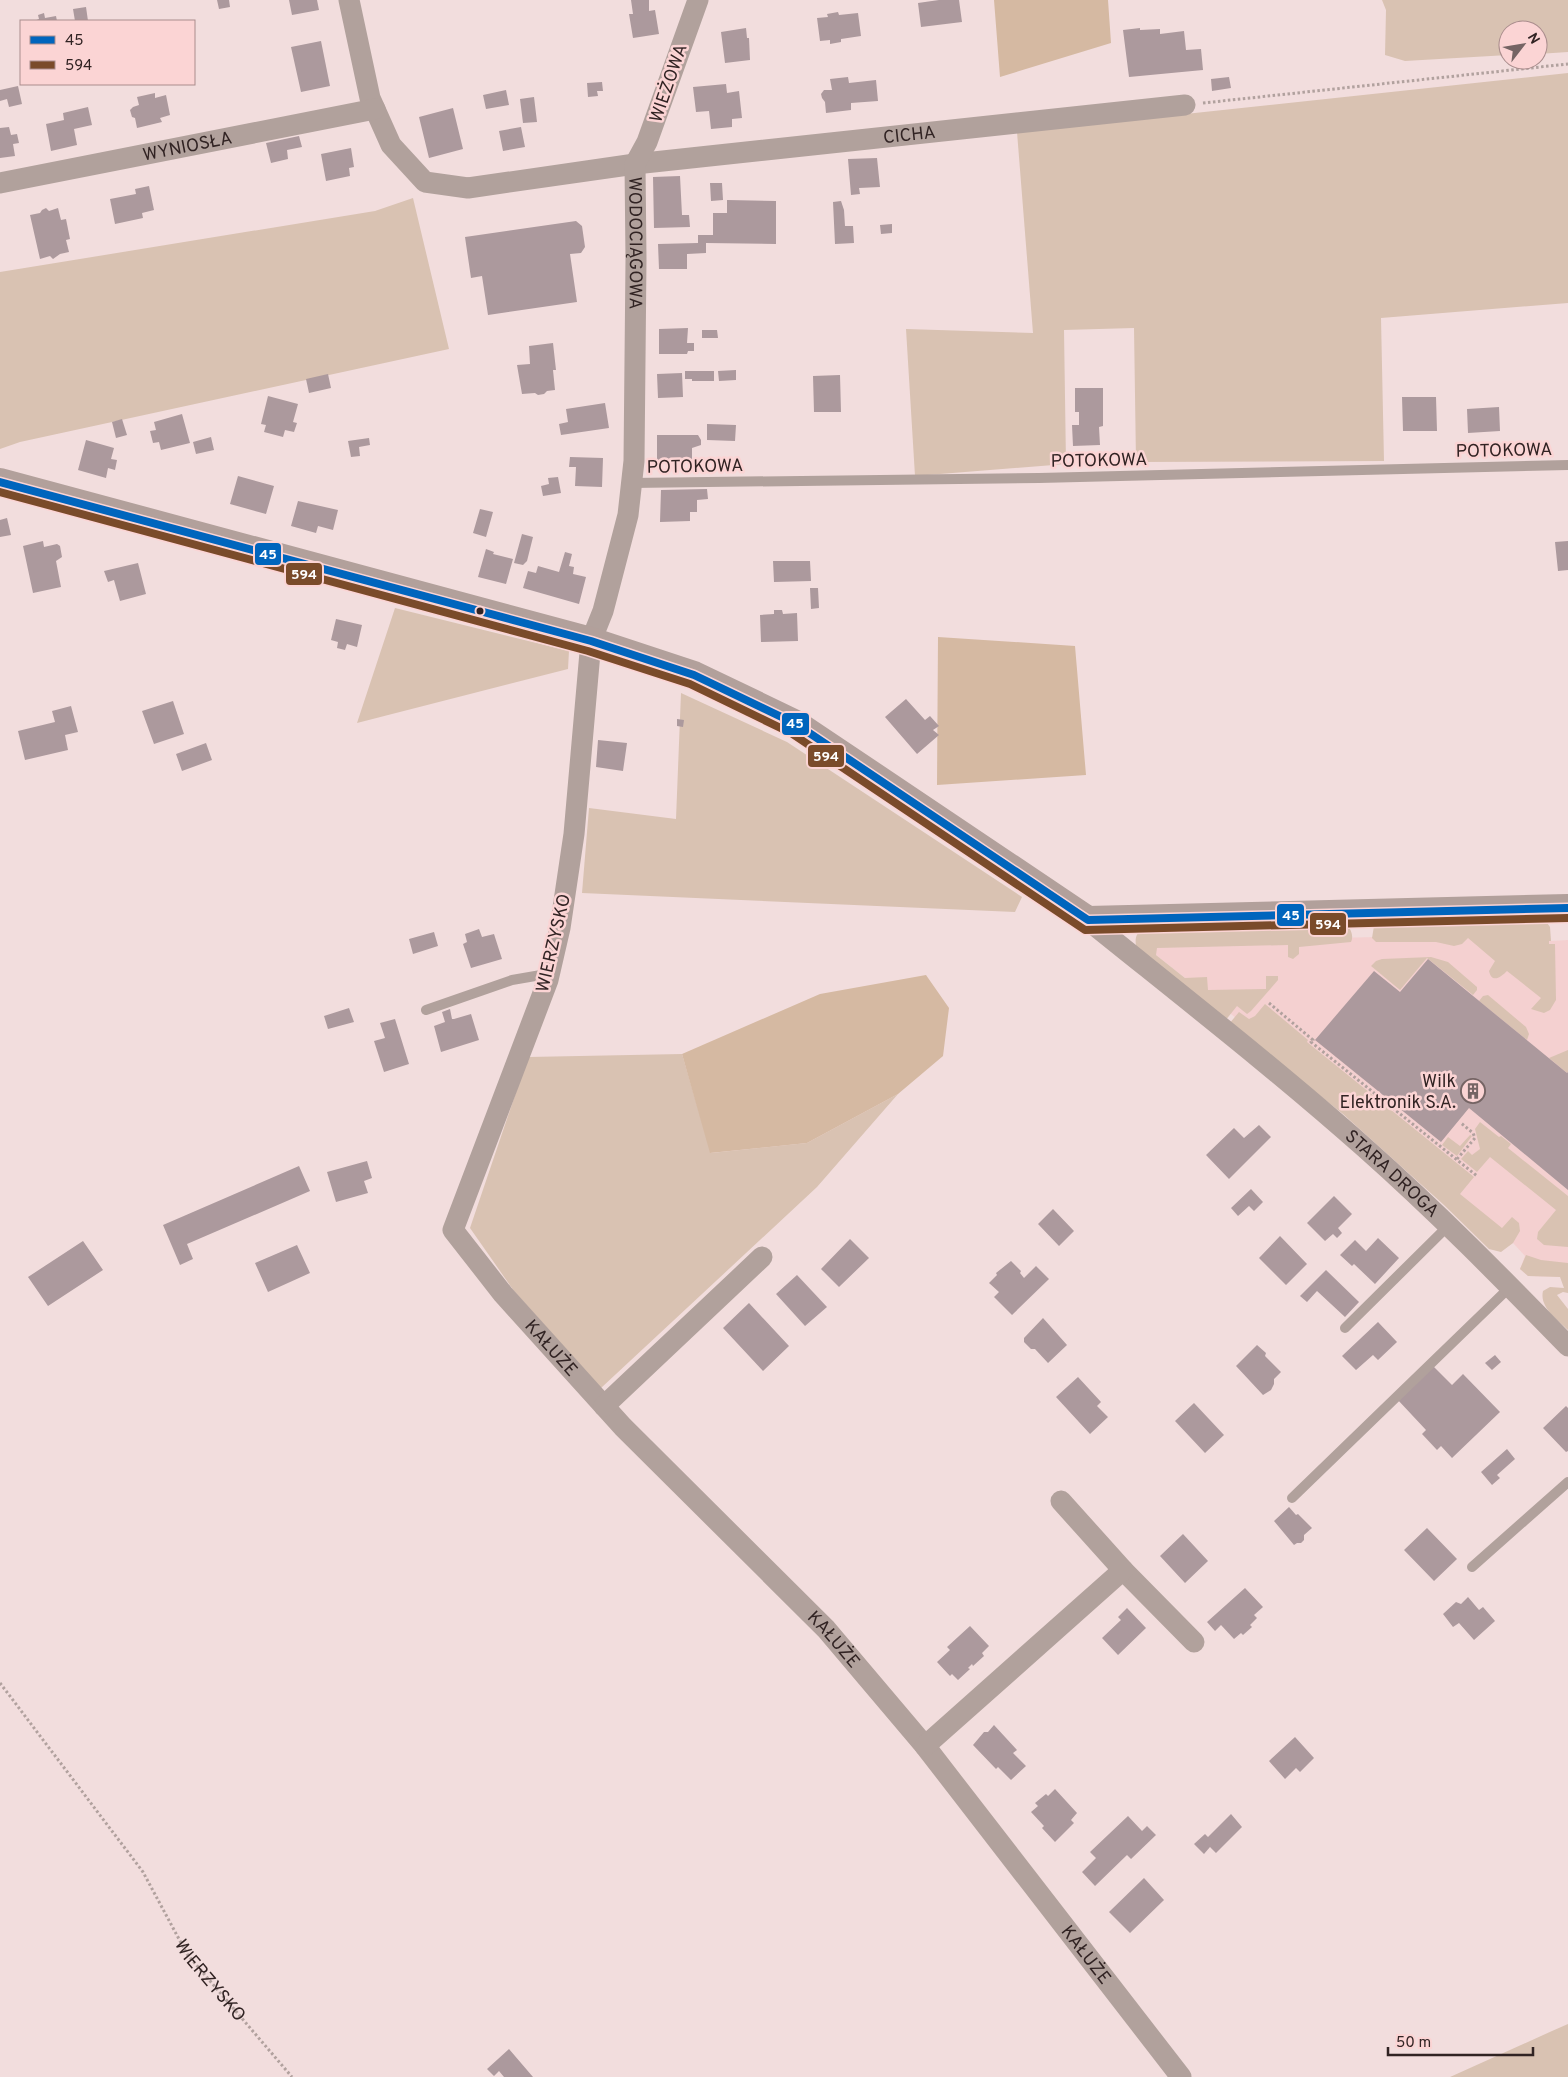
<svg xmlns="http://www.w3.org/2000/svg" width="1568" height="2077" viewBox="0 0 1568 2077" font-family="Overpass,sans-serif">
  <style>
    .built { fill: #f4d0d0 }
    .green { fill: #d9c2b2 }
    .forest { fill: #d5b9a2 }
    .building { fill: #ac999d }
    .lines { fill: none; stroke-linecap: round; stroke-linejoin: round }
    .path { stroke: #b1a19e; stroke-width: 3; stroke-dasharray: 2.5 2.5; stroke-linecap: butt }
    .lane { stroke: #b1a19c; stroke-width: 10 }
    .street { stroke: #b1a19c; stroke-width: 21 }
    .secondary { stroke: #b2a09b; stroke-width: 28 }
    .bus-1-casing { stroke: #fbd4d4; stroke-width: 11 }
    .bus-2-casing { stroke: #fbd4d4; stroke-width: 11 }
    .bus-1 { stroke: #0065bd; stroke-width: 8 }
    .bus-2 { stroke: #7a4b2a; stroke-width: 8 }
    .bus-dot { fill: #312323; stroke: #fbd4d4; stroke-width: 2 }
    .labels { text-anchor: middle; stroke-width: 5; stroke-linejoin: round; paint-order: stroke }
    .street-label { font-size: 18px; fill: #312323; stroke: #fbd4d4 }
    .poi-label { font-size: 18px; fill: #312323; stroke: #fbd4d4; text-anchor: end }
    .line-badge { stroke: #fbd4d4; stroke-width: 2 }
    .badge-label { font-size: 14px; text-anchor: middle; font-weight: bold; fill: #fff }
  </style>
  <rect width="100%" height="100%" fill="#f2dddd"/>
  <!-- built -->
  <path class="built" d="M1549,933L1550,941L1568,940V1277L1528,1276L1520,1269L1525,1256L1513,1243L1503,1249L1416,1160L1156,955V942Z"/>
  <!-- green -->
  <path class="green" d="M1382,0H1568V52L1538,54V30H1508V55L1405,61L1385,55L1386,10Z
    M1568,73V303L1381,318L1384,461L1136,462L1134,328L1064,330L1066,464L915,476L906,329L1033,333L1017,132Z
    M413,198L449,349L20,442L0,449V272L375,211Z
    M395,608L569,651L568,669L357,723Z
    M681,693L787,742L1022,897L1015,912L582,893L589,808L676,819Z
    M1545,920L1550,927L1551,941H1549V944H1555L1556,1000L1550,1010L1544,1013L1531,1009L1541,998L1507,971C1501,977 1492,984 1489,971L1495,961L1468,938L1462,944L1454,946L1436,942H1376L1372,938L1374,926Z
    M1346,924C1351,929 1354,936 1351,942L1299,947V954L1293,959L1288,957V945L1157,948L1156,955L1185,978L1207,977L1208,990L1266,989V976H1278V980L1251,1011L1247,1014L1237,1006L1225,1021L1136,946C1135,938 1136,935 1141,929Z
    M1431,957L1448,962L1477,987V990L1473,995L1427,958L1400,990L1371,966L1376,961L1382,959Z
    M1488,995L1526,1027L1529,1034L1527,1040L1479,1001L1483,996Z
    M1265,1004L1308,1040L1307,1042L1474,1177L1460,1194L1502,1228L1512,1217L1519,1223L1520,1231L1513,1243L1501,1252L1489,1249L1444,1205L1343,1114L1229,1024L1239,1012L1249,1019L1255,1016Z
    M1568,1050V1072L1567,1073L1549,1058Z
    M682,1054L711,1153L807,1143L898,1094L817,1187L601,1388L514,1291L470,1228L528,1057Z
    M1480,1122L1499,1137L1501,1136L1511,1144L1508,1148L1568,1196V1247L1544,1245L1537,1239L1538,1232L1556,1210L1490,1157L1477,1172L1461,1159L1468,1151L1472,1155L1480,1149L1475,1129Z
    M1470,1135L1472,1136L1457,1156L1442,1145L1448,1137L1460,1146Z
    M1526,1255L1541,1260L1568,1263V1293L1563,1292L1557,1295L1568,1309V1330C1558,1320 1539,1307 1543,1291L1550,1287L1564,1288L1560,1277L1528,1276L1520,1269Z
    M1568,2024V2077H1450L1552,2031Z"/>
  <!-- forest -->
  <path class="forest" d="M994,0H1108L1111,43L1000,77Z
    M938,637L1075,646L1086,775L937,785Z
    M926,975L949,1008L943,1056L898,1094L807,1143L710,1153L682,1054L820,994Z"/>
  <!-- building -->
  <path class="building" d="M217,0H229L230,7L219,9Z
    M289,0H317L319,10L292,15Z
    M631,0H649V11L655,10L659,34L633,38L629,14H633Z
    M939,0H959L962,22L921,27L918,3Z
    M86,7L88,21H75L73,9Z
    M838,12L839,15L858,13L861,36L841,39V42L830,44V40L820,41L817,18L828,17L827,14Z
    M44,13L45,18L56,16L57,21H34L39,19L38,15Z
    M746,28L747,38H749L750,60L725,63L721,32Z
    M1140,28V30L1160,29V34L1184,31L1186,50L1201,49L1203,70L1129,77L1123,30Z
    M321,41L330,86L301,92L291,47Z
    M848,77L849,83L876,80L878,101L851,103V110L826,113L825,102L822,98L821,94L824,90H832L830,79Z
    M1229,77L1231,88L1212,91L1211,79Z
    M602,82L603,91H597L598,96L588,97L587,83Z
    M726,84L727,93L739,91L742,118L732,119V127L711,129L709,111L696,112L693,87Z
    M18,86L22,104L9,107L7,99L0,101V90Z
    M506,90L509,105L486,109L483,95Z
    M155,93V98L166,95L170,115L160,118L162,122L137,128L135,118L132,117L130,110L133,107L139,105L137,97Z
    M534,97L537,122L523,123L520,99Z
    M88,107L92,125L74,129L77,145L51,151L46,124L64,120L63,113Z
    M453,108L463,149L429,158L419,117Z
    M9,127L11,135L17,134L19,143L13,144L15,156L0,158V128Z
    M521,127L525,147L503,151L499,131Z
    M299,136L302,147L287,150L288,159L271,163L266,143Z
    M351,148L354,167L349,168L350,176L326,181L321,154Z
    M877,158L880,187L859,188L860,194L851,195L848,159Z
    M680,176L682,215H689L690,227L654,228L653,177Z
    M710,183H722L723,200L711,201Z
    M149,186L154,210L142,213L143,218L115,224L110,199L136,194L135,189Z
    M727,200L776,201V244L706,243V253L687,254V269H659L658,244L698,243V235H713V213H727Z
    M841,201L844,210L845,226H853L854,243L835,244L833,202Z
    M46,208L49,211L58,208L61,220L66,219L70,239L66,240L69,252L60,254L53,259L50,256L40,259L30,215L40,213L42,210Z
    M576,221L582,226L585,247L581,253L570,254L577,302L488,315L482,276L471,278L465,237Z
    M892,224V233L881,234L880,225Z
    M688,328L687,343H694V351H688L687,354H659V329Z
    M702,330H717L718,338H702Z
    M553,343L556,370H553L555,390L547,391L544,394L538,395L535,393L522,394L517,365L530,364L529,346Z
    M736,370V380L719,381L718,371Z
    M685,371H714V381H692V379H685Z
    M682,373L683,397L658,398L657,374Z
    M328,374L331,388L309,393L306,379Z
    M840,375L841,412H814L813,376Z
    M1075,388H1103V426L1099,427L1100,445L1073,446L1072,425H1079V412H1075Z
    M268,396L298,404L293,422L297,423L294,432L285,430L283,437L264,432L266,425L261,424Z
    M1402,397H1436L1437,431H1403Z
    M605,403L609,428L561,435L559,424L568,422L566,409Z
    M1499,407L1500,431L1468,433L1467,409Z
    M182,414L190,443L161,450L159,442L153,443L150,431L156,430L154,422Z
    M122,419L127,435L116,438L112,422Z
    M707,424L736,425L735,441L707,440Z
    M657,435H698L701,440V445L692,448V463H657Z
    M211,437L214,450L196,454L193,442Z
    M369,438L370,445L359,447L360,456L351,457L348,441Z
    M86,440L114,448L111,459L117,460L115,470L108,468L106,478L78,470Z
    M570,457L603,458L602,487L575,486L576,467H569Z
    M238,476L274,486L266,514L230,504Z
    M558,477L561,493L543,496L541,486L549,484L548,478Z
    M707,489L708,499L697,500V512H690V521L660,522L661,490Z
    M298,501L338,510L333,530L318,526L316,533L291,526Z
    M480,509L493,512L486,537L473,533Z
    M7,518L11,535L0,537V520Z
    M522,534L533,537L527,561L523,565L514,563Z
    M43,541L44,547L57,544L60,546L62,557L56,561L61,587L33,593L23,546Z
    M1568,541V570L1558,571L1555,542Z
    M486,549L494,552L493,554L513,559L506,584L478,577Z
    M565,552L572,554L569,566L574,567L573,574L586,577L579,604L523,588L528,571L536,573L538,566L559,572Z
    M773,561H810L811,581L774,582Z
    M138,563L146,594L120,601L114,580L108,582L104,571Z
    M810,588H818L819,608L811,609Z
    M774,610H782L783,614L797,613L798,641L761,642L760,615L774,614Z
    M336,619L362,625L357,647L347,644L345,650L337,648L338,642L331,640Z
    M906,699L925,720L930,716L939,726L933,730L939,735L917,754L885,717Z
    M173,701L184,734L154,744L142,711Z
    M71,706L78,732L65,735L68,750L25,760L18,731L55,722L52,711Z
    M677,719L684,720L683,727L677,726Z
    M598,740L627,743L623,771L596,767Z
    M206,743L212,760L182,771L176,754Z
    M479,929L482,937L494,934L502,959L471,968L463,944L467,942L465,934Z
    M434,932L438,946L413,954L409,939Z
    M1428,959L1567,1073L1568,1072V1190L1469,1108L1441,1142L1315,1040L1374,971L1400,992Z
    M349,1008L354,1022L328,1029L324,1016Z
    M450,1009L452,1019H454L471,1014L479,1040L441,1052L434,1026L445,1022L442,1012Z
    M395,1019L409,1064L384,1072L374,1041L385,1038L380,1023Z
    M1259,1125L1271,1137L1229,1179L1206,1155L1234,1128L1244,1138Z
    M367,1161L372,1178L364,1181L368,1193L336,1202L327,1172Z
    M299,1166L310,1191L187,1244L193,1259L180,1265L163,1225Z
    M1251,1189L1263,1202L1254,1211L1249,1206L1238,1216L1231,1208Z
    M1334,1196L1352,1214L1338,1228L1342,1233L1337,1238L1333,1234L1325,1241L1307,1223Z
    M1053,1209L1074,1231L1059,1246L1038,1224Z
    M1280,1236L1307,1264L1286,1285L1259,1258Z
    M1378,1238L1399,1258L1375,1284L1354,1264L1352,1266L1340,1255L1355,1240L1366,1251Z
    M850,1239L869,1258L839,1287L821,1269Z
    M83,1241L103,1270L48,1306L28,1277Z
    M297,1245L310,1273L268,1292L255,1263Z
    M1011,1261L1021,1271L1020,1273L1024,1278L1036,1266L1049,1279L1012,1315L994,1297L999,1292L989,1283L997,1275L996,1273Z
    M1326,1270L1359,1302L1345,1317L1317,1291L1307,1302L1300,1296Z
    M797,1275L827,1307L805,1326L776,1294Z
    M749,1303L789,1346L763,1371L723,1328Z
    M1043,1318L1067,1345L1048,1363L1035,1349H1031L1024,1342V1338Z
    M1378,1322L1397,1342L1378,1360L1373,1355L1356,1370L1342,1356Z
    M1257,1345L1266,1353L1265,1356L1281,1372L1274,1379V1384L1271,1390L1263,1395L1236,1366Z
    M1495,1355L1501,1362L1492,1370L1485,1363Z
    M1432,1365L1452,1385L1463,1374L1500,1412L1452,1458L1441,1446L1437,1450L1422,1434L1426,1430L1397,1399Z
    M1078,1377L1101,1402L1097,1406L1108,1417L1090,1434L1056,1397Z
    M1194,1403L1224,1435L1205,1453L1175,1421Z
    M1566,1406L1568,1408V1451L1566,1452L1543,1428Z
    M1507,1449L1515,1459L1497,1475L1500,1478L1492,1485L1481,1472Z
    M1289,1507L1296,1515L1298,1514L1312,1528L1304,1535V1540L1301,1543H1297L1294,1545L1274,1521Z
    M1427,1528L1457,1559L1434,1581L1404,1550Z
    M1183,1534L1208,1561L1185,1583L1160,1556Z
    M1245,1588L1263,1607L1254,1615L1257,1618L1250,1625L1252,1627L1243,1635L1241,1633L1234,1639L1221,1625L1215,1631L1207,1622Z
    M1468,1597L1479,1610L1483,1607L1495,1621L1474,1640L1459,1623L1453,1627L1443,1614L1456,1602L1461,1604Z
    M1127,1608L1146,1628L1118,1655L1102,1638L1121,1620L1118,1617Z
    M970,1626L989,1646L982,1653L984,1656L973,1666L972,1664L968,1668L970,1669L958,1680L952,1674L950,1676L937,1662L950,1650L947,1647Z
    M994,1725L1017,1750L1013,1753L1026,1766L1011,1780L998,1767L996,1769L973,1745L984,1732H988Z
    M1295,1737L1314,1758L1300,1772L1296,1768L1285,1779L1269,1761Z
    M1055,1789L1077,1813L1071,1820L1074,1823L1055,1842L1042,1828L1044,1826L1031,1812L1038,1806L1035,1803L1046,1794L1048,1796Z
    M1231,1814L1242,1827L1216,1853L1210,1847L1204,1854L1194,1844L1205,1834L1208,1837Z
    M1128,1816L1142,1831L1147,1826L1156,1835L1131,1859L1127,1855L1095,1886L1082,1872L1096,1858L1090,1852Z
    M1144,1878L1164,1900L1130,1933L1109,1912Z
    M509,2049L533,2077H504L499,2071L494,2076L487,2069Z"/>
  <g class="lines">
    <!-- path -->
    <g class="path">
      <path d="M1203,103L1568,64"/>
      <path d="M1269,1003L1313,1040L1311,1042L1477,1176"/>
      <path d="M1457,1159L1475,1138L1473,1133L1461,1123"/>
      <path id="s1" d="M0,1683L143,1872L187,1954L292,2077"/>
    </g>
    <!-- lane -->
    <path class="lane" d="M631,483L1039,478L1568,465
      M426,1010L512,980L541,975L548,980
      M1345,1328L1448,1226
      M1292,1498L1510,1287
      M1472,1567L1568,1482"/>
    <!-- street -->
    <g class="street">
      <path id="s2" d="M349,0L370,98L391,145L425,182L468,188L635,164L1185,105"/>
      <path id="s3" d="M698,0L647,142L635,164L636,259L634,461L628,515L603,611L591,641L574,834L560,928L548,980L453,1230L503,1294L623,1427L826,1629L925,1746L1181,2077"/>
      <path id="s4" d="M0,183L375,109"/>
      <path id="s5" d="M1088,920C1181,995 1276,1069 1365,1148C1436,1211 1502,1278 1568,1346"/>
      <path d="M604,1406L762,1257"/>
      <path d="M1123,1570L1194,1642"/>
      <path d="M925,1746L1123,1570L1061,1501"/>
    </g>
    <!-- secondary -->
    <path class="secondary" d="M0,482L591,641L694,675L796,724L1088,920L1568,908"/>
    <defs>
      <path id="bus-1" d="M0,482L591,641L694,675L796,724L1088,920L1568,908"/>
      <path id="bus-2" d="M0,492L588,651L690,684L791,733L1085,930L1568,918"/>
    </defs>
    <!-- bus-1 casing -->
    <use href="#bus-1" class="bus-1-casing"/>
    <!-- bus-2 casing -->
    <use href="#bus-2" class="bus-2-casing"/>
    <!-- bus-1 -->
    <use href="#bus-1" class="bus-1"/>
    <!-- bus-2 -->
    <use href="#bus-2" class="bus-2"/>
  </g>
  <!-- icons -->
  <defs>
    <symbol id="building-ring" viewBox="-11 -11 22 22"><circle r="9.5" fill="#fbd4d4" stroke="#756464" stroke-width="1.5"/><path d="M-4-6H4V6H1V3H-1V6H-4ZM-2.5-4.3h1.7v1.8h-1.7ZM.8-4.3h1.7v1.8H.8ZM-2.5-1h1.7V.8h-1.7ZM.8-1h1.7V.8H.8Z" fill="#756464"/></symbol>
  </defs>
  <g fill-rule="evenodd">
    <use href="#building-ring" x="1459" y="1077" width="28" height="28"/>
  </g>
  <!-- markers -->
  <circle class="bus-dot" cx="480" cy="611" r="4.5"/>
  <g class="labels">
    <!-- street labels -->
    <g class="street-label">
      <text transform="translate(668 83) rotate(-71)" y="6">WIEŻOWA</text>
      <text dy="6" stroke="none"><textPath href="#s2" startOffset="690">CICHA</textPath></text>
      <text dy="6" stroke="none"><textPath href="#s4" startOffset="191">WYNIOSŁA</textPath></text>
      <text dy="6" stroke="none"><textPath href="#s3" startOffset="255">WODOCIĄGOWA</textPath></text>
      <text transform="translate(1504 450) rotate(-1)" y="6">POTOKOWA</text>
      <text transform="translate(1099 460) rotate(-1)" y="6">POTOKOWA</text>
      <text transform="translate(695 466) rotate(-1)" y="6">POTOKOWA</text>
      <text transform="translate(553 943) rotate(-77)" y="6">WIERZYSKO</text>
      <text dy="6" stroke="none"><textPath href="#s5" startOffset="396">STARA DROGA</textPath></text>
      <text dy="6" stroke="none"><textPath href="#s3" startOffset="1422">KAŁUŻE</textPath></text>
      <text dy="6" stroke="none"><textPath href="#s3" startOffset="1828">KAŁUŻE</textPath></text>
      <text dy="6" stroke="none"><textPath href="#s3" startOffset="2232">KAŁUŻE</textPath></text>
      <text dy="6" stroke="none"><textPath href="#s1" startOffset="365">WIERZYSKO</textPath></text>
    </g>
    <!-- poi labels -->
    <g class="poi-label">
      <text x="1456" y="1087">Wilk<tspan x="1456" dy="21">Elektronik S.A.</tspan></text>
    </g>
  </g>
  <g class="line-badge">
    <rect x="254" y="542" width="28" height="24" rx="5" fill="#0065bd"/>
    <rect x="285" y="562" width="38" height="24" rx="5" fill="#7a4b2a"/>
    <rect x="781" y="712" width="29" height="24" rx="5" fill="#0065bd"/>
    <rect x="807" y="744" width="38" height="24" rx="5" fill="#7a4b2a"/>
    <rect x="1276" y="903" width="29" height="24" rx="5" fill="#0065bd"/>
    <rect x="1309" y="912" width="38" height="24" rx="5" fill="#7a4b2a"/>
  </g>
  <g class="badge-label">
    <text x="268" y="559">45</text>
    <text x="304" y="579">594</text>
    <text x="795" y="728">45</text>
    <text x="826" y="761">594</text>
    <text x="1291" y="920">45</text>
    <text x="1328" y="929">594</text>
  </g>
  <!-- legend -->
  <rect x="20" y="20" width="175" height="65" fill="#fbd4d4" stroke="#aa8d8d"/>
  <rect x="30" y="36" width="25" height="8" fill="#0065bd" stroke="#aa8d8d"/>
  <text x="65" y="45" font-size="15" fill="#312323">45</text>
  <rect x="30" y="61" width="25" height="8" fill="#7a4b2a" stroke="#aa8d8d"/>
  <text x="65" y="70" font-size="15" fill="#312323">594</text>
  <!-- north arrow -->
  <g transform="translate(1523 45) rotate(59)"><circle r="24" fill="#fbd4d4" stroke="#aa8d8d"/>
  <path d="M0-4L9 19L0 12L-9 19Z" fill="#756464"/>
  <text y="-8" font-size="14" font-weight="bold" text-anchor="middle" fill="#312323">N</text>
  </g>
  <!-- scale -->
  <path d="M1388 2047v8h145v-8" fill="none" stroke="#312323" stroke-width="2.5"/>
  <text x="1396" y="2047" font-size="15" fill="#312323" stroke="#fbd4d4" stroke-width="4" paint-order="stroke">50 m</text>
</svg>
